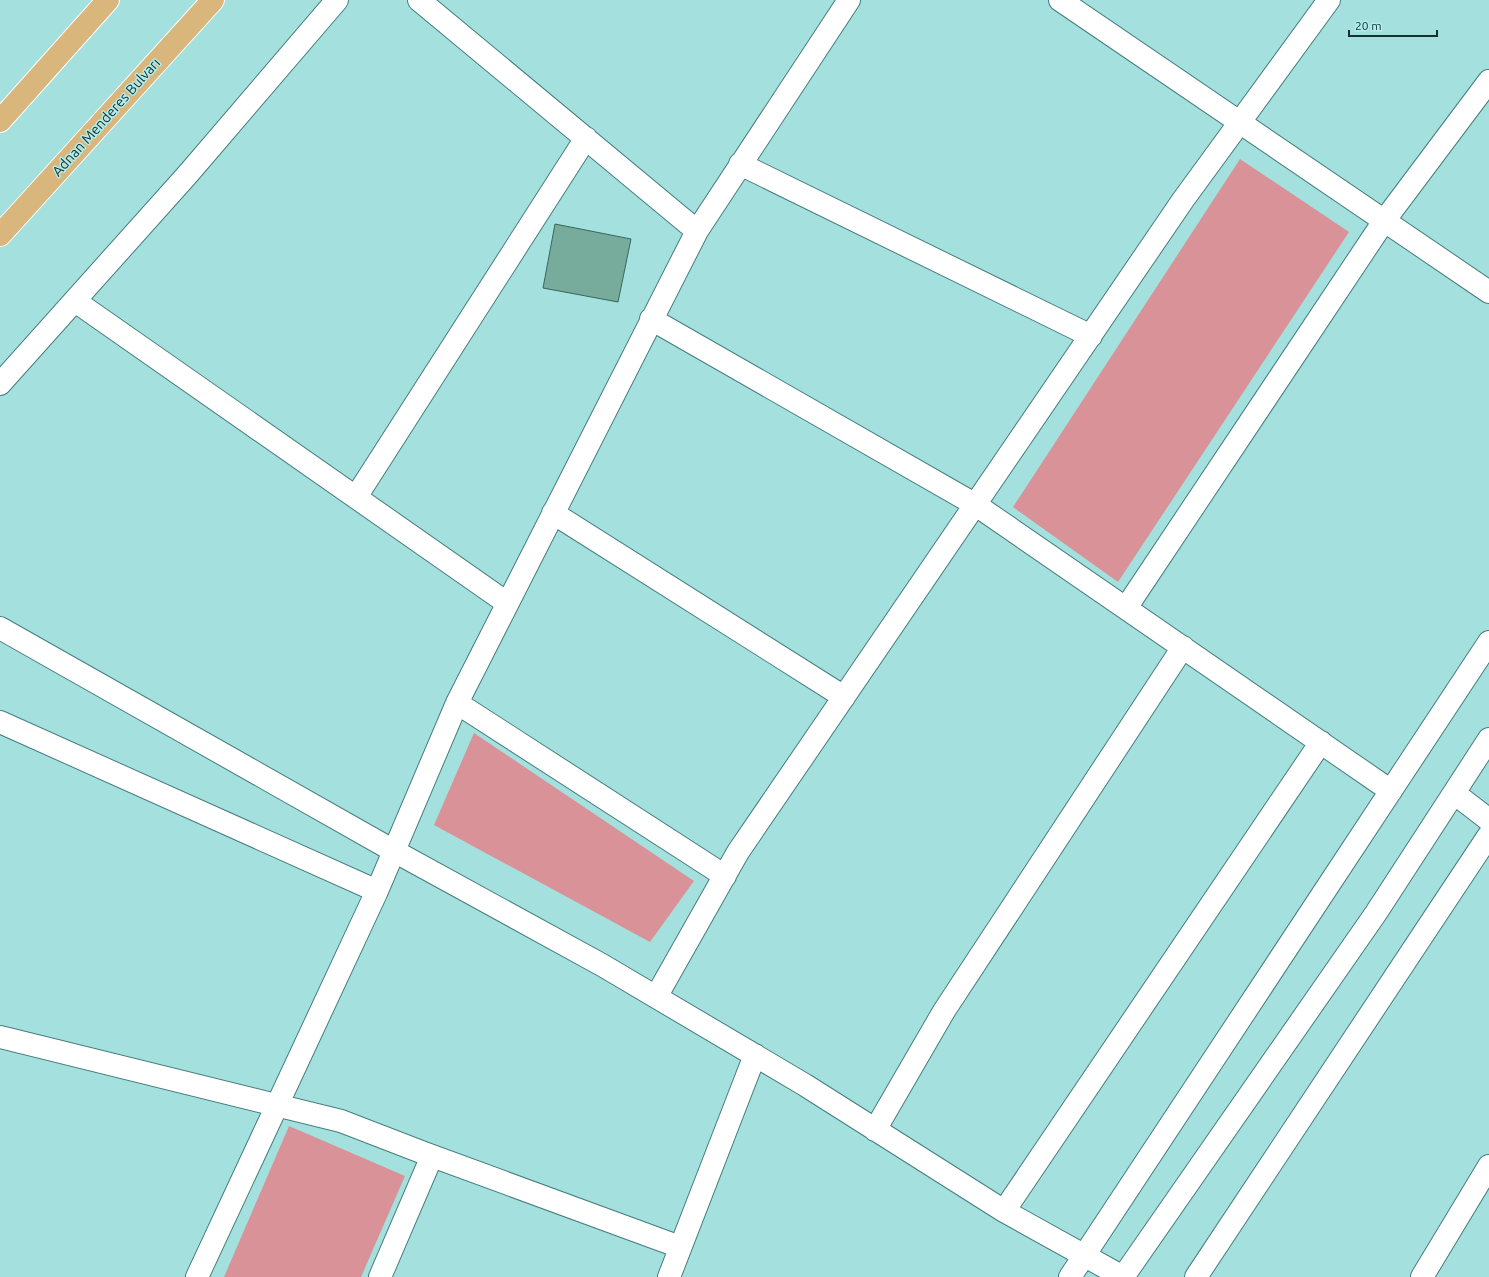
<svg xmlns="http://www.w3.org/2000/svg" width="1489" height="1277" viewBox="0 0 1489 1277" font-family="Ubuntu,sans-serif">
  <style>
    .green { fill: #d99398 }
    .building { fill: #77ac9c; stroke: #35685b }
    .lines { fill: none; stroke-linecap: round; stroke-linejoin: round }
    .minor-casing { stroke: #457e7d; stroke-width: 24 }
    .major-casing { stroke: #fff; stroke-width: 24 }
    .minor { stroke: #fff; stroke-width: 22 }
    .major { stroke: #d9b67b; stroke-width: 22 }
    .labels { text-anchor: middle; stroke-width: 3; stroke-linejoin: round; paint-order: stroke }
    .street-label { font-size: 14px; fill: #172f2f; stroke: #b1edec }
  </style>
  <rect width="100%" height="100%" fill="#a4e0de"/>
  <!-- green -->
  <path class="green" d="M1240,159L1349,232L1118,582L1013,507Z
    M474,733L694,881L650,942L434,825Z
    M289,1126L405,1176L361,1277H224Z"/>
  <!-- building -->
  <path class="building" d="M555,224L631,239L618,302L543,288Z"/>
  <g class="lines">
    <defs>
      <path id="minor" d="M419,0L697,231
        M1060,0L1489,292
        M740,164L1091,336
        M75,301L507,603
        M651,319L976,505L1391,791
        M0,384L188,174L337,0
        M356,497L586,138
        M553,513L844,697
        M1126,608L1384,221L1489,81
        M0,628L394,851L602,965L805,1085L1004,1211L1123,1277
        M457,703L725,876
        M0,722L377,891
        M1454,793L1489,820
        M656,997L738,852L1183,200L1329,0
        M0,1037L341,1121L424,1153L680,1247
        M875,1130L944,1011L1183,647
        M1004,1211L1321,742
        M197,1277L377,891L457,703L697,231L849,0
        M380,1277L432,1156
        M669,1277L755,1055
        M1070,1277L1489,642
        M1123,1277L1376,913L1489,739
        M1196,1277L1489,835
        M1422,1277L1489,1166"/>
      <path id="major" d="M0,121L108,0
        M0,235L213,0"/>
    </defs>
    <!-- minor casing -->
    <use href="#minor" class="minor-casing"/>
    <!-- major casing -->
    <use href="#major" class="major-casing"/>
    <!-- minor -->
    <use href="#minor" class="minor"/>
    <!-- major -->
    <use href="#major" class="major"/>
  </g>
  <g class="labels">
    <!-- street labels -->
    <g class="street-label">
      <text transform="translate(106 117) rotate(-48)" y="5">Adnan Menderes Bulvarı</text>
    </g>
  </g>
  <!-- scale -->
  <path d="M1349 30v6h88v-6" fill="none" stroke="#172f2f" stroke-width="2"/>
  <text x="1355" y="30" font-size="12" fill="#172f2f" stroke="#b1edec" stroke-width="3" paint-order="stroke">20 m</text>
</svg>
